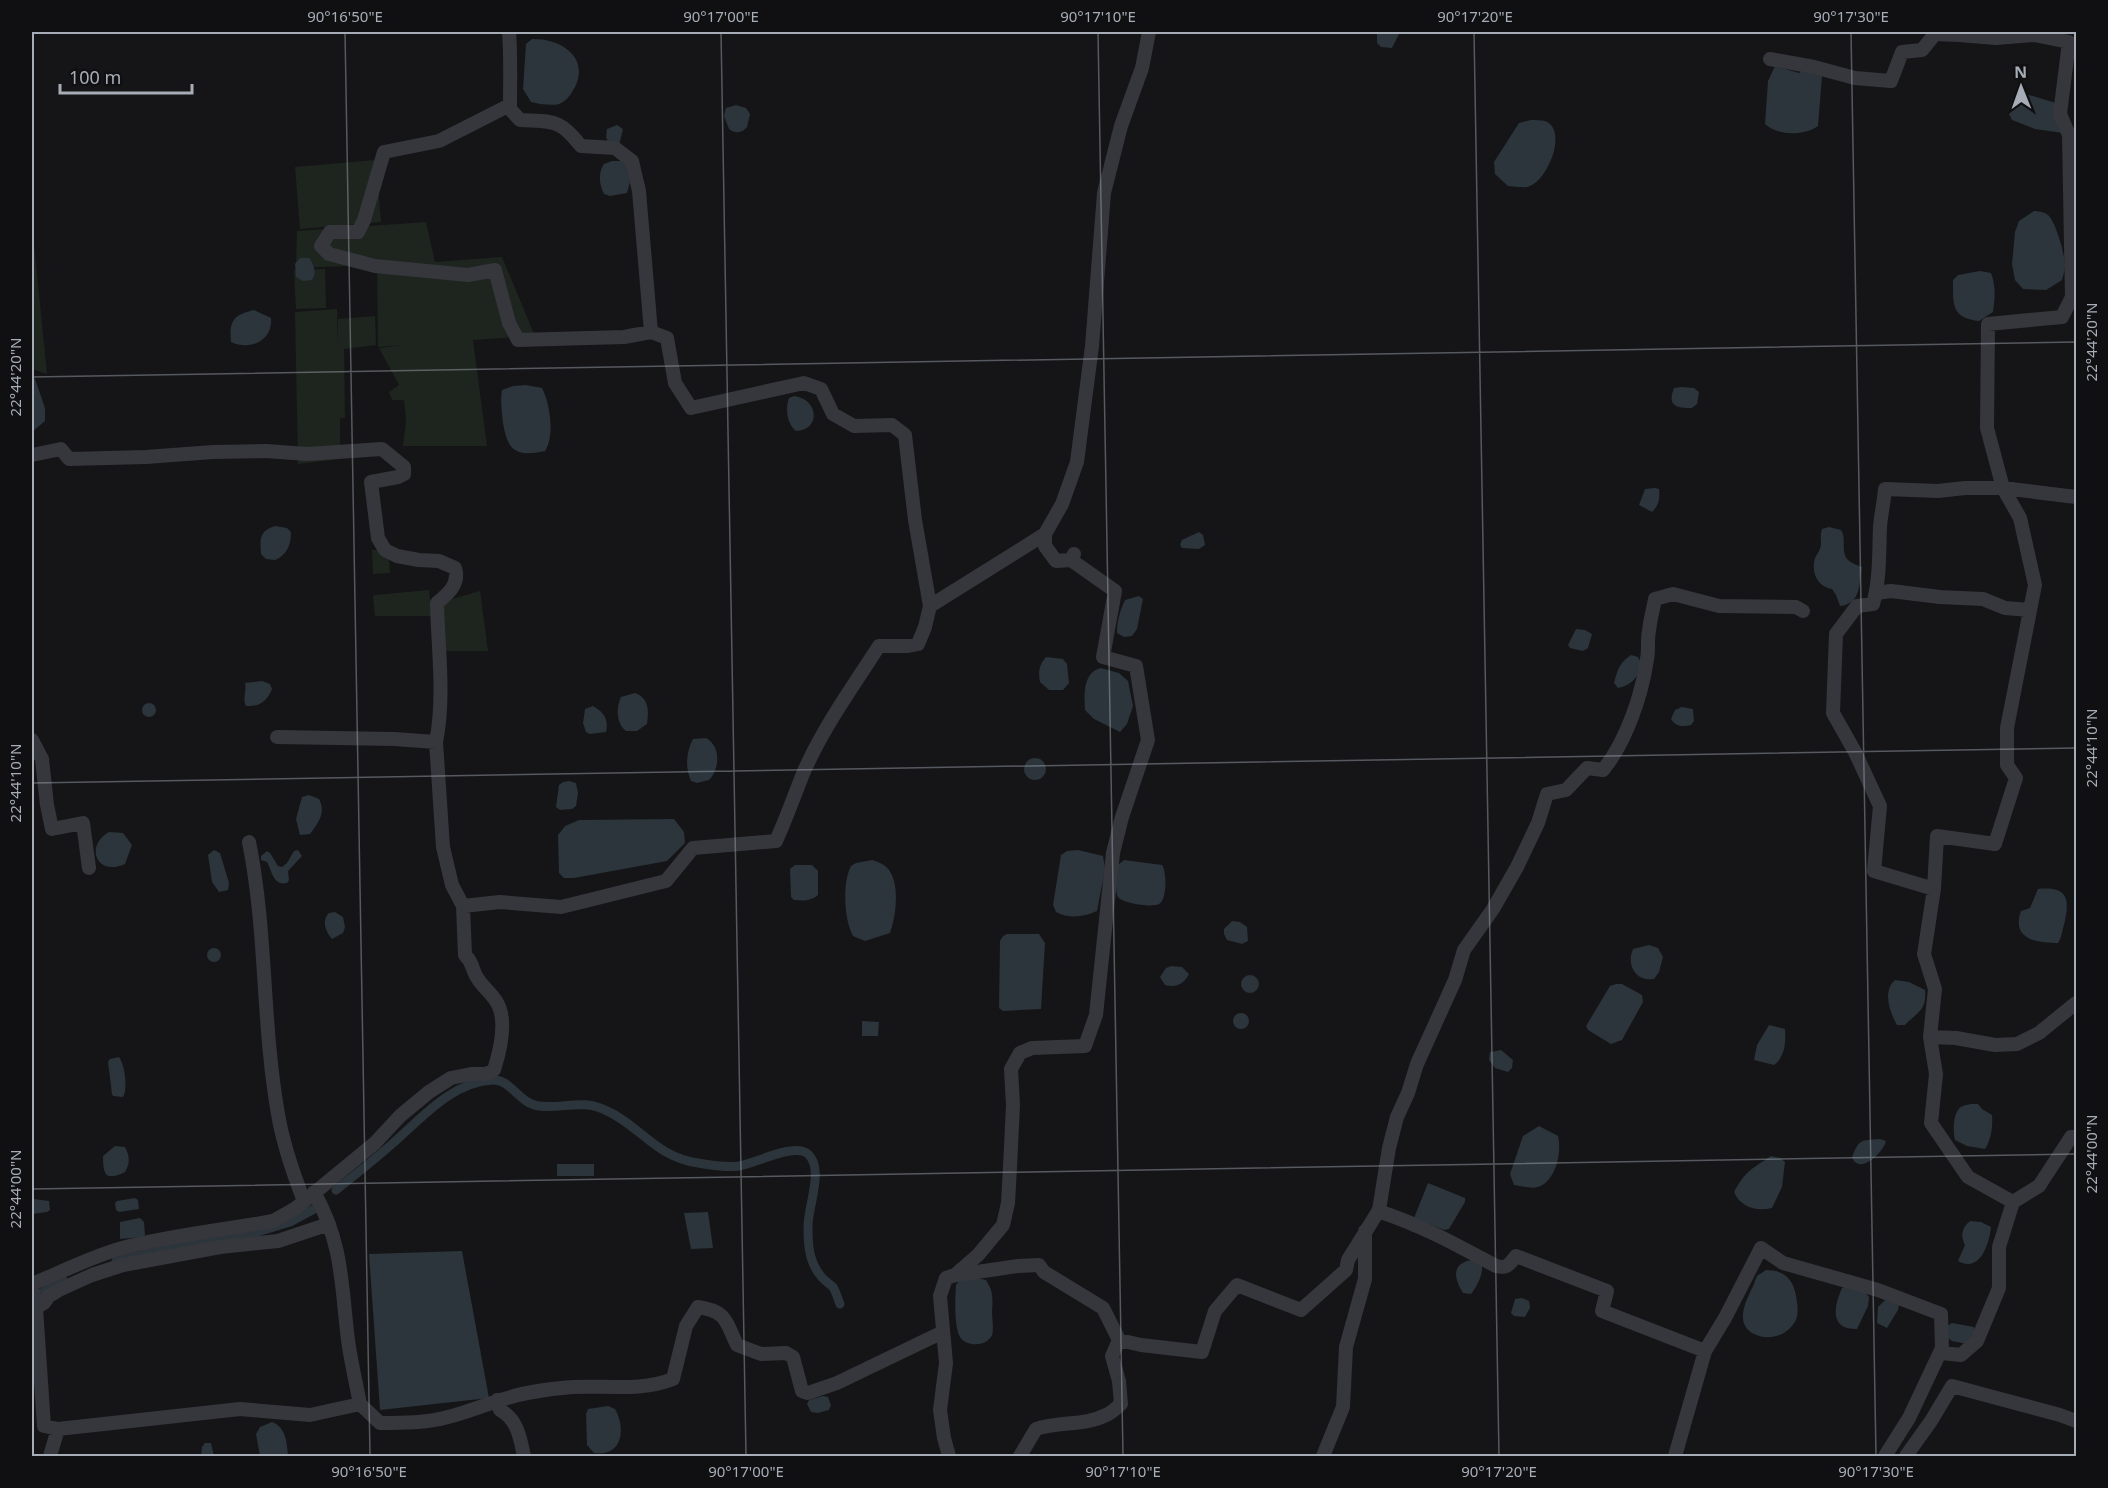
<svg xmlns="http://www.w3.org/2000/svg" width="2108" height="1488" viewBox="0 0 2108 1488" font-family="'Noto Sans',sans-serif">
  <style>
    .green { fill: #1d251e }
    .water { fill: #2b353b }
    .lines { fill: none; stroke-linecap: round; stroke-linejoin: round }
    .canal { stroke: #2b353b; stroke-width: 9 }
    .minor { stroke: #36373c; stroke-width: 14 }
    .ticks { fill: none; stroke: #a7adb7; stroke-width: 1.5; stroke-opacity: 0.45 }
    .neatline { fill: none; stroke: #a7adb7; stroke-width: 2 }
    .ticks-label { font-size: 15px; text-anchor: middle; fill: #a7adb7 }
  </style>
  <rect width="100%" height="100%" fill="#151517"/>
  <!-- green -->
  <path class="green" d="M376,160L381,222L300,229L295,167Z
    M426,222L435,262L502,257L535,336L473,340L487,446H403L406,421L404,400H392L389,392L399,385L379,348L403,345L378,347L377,267L399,264L296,268L297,231Z
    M32,223L47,374L32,369Z
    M325,269L326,308L296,309L294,270Z
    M337,309L338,349V319L375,316L376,345L344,349L345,418H340V459L298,464L295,312Z
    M372,550H388L390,573L373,574Z
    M429,590L432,616H375L373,596L375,595Z
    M480,591L488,651H443L442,602Z"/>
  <!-- water -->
  <path class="water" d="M1377,32H1400L1392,48L1381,47L1377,43Z
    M532,39C559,38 590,56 575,87C571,94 567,101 559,104C551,106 539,104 531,102L523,89L526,44Z
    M1775,66L1799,73L1803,70L1822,76L1818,126C1804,136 1777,136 1765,124L1768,81Z
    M2019,92L2056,103L2063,133L2035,129L2012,120L2008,112L2013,98Z
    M736,105L746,108L750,114L747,127C742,133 736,134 729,129L724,116L726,108Z
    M1531,120C1535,120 1541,120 1545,121C1569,130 1547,183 1527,187C1521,188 1513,186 1508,186L1495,174L1494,162L1519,123Z
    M617,125L623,129L619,145L609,144L606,137L607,129Z
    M612,161H622L627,164L630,182L627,193L610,196L604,194C599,184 598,173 604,164Z
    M2034,211C2039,211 2044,212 2048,215C2056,222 2065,255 2065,266C2065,270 2063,276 2062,280L2046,290L2023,289L2015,280L2012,264L2015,232L2019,221Z
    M300,258H309C314,264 317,273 312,280L303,281L296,277L295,264Z
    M1980,271L1991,273C1996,286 1995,298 1993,312L1979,321C1951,318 1953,304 1953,280L1958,275Z
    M254,310L271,318C273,341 250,351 231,342C229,321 233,315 254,310Z
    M32,377L35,379L45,408V421L32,432Z
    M526,385L542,388C550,403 555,436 545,451C516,457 508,452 503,423C502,411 500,402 502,390L513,386Z
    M1681,387L1694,388L1699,392L1697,404L1692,408C1676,408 1667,406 1674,388Z
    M794,396C819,399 821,430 796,431C787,424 785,409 789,398Z
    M1655,488L1659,489C1660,499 1659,505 1652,512L1639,505L1645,489Z
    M275,526L287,528L291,532C291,545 287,555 275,560L266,559L261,554C260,539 259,531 275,526Z
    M1829,527L1841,530C1847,539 1840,551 1848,560C1851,563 1857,565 1862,567C1859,584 1861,604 1840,606L1836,595L1832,589C1817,587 1811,572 1815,558C1817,554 1821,549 1821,544C1821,538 1820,535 1822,529Z
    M1199,532L1203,535L1205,545L1199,549L1182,548L1180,545L1182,540Z
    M1139,596L1143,599L1137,629L1132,636L1124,637L1117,633C1117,621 1120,611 1125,600Z
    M1576,629L1585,630L1592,634L1588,648L1583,651L1570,648L1568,645Z
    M1631,655L1638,657L1642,665C1637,678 1632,685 1618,688L1614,683C1617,670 1620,662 1631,655Z
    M1046,657L1063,659L1067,664L1069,683L1063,690H1049L1040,682C1038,672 1039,665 1046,657Z
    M1101,668L1119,673L1128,681L1133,706L1127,724L1120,732L1094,719L1085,710C1084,695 1083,672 1101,668Z
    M262,681L270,684L272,689C267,701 260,707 246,706C242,699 247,691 245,683Z
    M635,693C649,698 649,711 647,724L637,731H626C616,723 616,708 621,697Z
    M142 710a7 7 0 1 1 14 0a7 7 0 1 1-14 0Z
    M593,706C604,712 609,720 606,732L590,734L586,732L583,723L585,709Z
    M1682,707L1693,709L1694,721L1691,725C1682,727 1676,727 1671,719L1675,710Z
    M706,738C721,746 720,769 709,780L697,783L691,781C685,768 686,752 693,739Z
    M1024 769a11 11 0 1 1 22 0a11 11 0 1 1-22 0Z
    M569,781L576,783L578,793L576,806L572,809L560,810L556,807L559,785L563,782Z
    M309,795L319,799C326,812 319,822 310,834L300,835L296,819L302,797Z
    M674,819L684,832L685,843L667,861L574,878H564L559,873L558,835L565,826L579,820Z
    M109,832L123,833L132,845L125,864C97,877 84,846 109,832Z
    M214,850L220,853L229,883L228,890L219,892L212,882L208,855Z
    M298,850L302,856L288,871L289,880L287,883C273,886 272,871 267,862L261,860V856L267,851L270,853L278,866L282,867L287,863L294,851Z
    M1078,850L1103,856L1105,869L1097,911C1084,917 1069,919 1056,912L1053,905L1061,855L1067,851Z
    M872,860C878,862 885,864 889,870C900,885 896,916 890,933L865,941L853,936C844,919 842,883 851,866L856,863Z
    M1124,860L1162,865C1167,872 1167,900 1159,904C1152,908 1122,903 1118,897C1114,890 1118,874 1118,865Z
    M795,865H812L818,871V895C811,901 803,901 794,900L791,897L790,869Z
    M2038,889C2069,886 2070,900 2064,925C2062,931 2062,937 2058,943C2036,943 2011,939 2021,911L2030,908Z
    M335,912L343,917L345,927L343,933L332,939C326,932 321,921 329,913Z
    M1232,921L1240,922L1247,927L1248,941L1242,944L1227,940L1224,934V929Z
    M1007,934H1039L1045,943L1041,1009L1003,1011L999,1008L1000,941L1003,936Z
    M1649,945L1658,948L1663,957L1659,972L1654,979C1636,982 1626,965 1633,949Z
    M207 955a7 7 0 1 1 14 0a7 7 0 1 1-14 0Z
    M1171,966L1182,967L1189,974C1184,984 1176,988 1165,985L1160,977L1166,968Z
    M1241 984a9 9 0 1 1 18 0a9 9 0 1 1-18 0Z
    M1895,980L1909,982L1925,990C1927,1011 1917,1012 1905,1025H1897C1890,1013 1882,991 1895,980Z
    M1616,984H1622L1642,995L1643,1002L1622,1040L1611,1044L1588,1030L1586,1026L1610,986Z
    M1233 1021a8 8 0 1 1 16 0a8 8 0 1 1-16 0Z
    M862,1021L879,1022L878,1036H862Z
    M1769,1025L1785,1029C1786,1042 1785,1057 1774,1065L1754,1060L1757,1045Z
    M1501,1050L1513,1060L1512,1068L1508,1072L1495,1068L1489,1060L1490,1052Z
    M119,1057C125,1065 128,1089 123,1097L113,1096L112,1094L108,1062L110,1059Z
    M1971,1104H1978L1982,1109L1992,1115C1993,1127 1991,1140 1985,1149L1967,1146L1955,1140C1953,1132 1953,1117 1958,1110C1960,1106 1966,1105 1971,1104Z
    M1539,1126L1558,1136C1562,1152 1556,1181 1538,1187C1531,1189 1521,1186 1514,1185L1510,1174L1523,1136Z
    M1880,1139L1886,1141C1883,1153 1859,1176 1852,1157C1860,1138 1860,1141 1880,1139Z
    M115,1146L125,1147C130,1157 130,1163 125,1172C105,1182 103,1174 103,1156Z
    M1771,1156L1780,1158L1785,1162L1782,1187L1772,1208C1757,1212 1740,1207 1734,1192C1745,1171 1753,1168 1771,1156Z
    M557,1164H594V1176H557Z
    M1428,1183L1465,1198V1202L1449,1229L1444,1230L1414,1218Z
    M32,1196L34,1199L49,1201L50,1210L47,1212L32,1214Z
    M135,1198L138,1200L139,1209L119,1212L116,1210L115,1203L117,1201Z
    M708,1212L713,1248L691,1249L684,1213Z
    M140,1218L144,1222L145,1235L142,1237L120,1239V1222Z
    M1970,1221L1981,1222L1991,1227C1989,1245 1980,1273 1958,1261L1965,1245C1960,1235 1962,1228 1970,1221Z
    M462,1251L489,1398L380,1410L369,1254Z
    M1471,1260L1482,1265C1483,1276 1477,1286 1471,1294L1463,1293C1454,1279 1451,1264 1471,1260Z
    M1766,1270C1787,1270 1795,1282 1797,1302C1798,1307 1798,1315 1796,1320C1788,1336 1768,1342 1752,1333C1734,1321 1747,1299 1754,1284C1755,1281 1756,1277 1758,1275C1758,1275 1765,1271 1766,1270Z
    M971,1277L986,1280C993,1291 993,1298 992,1311C992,1318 994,1329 992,1335C987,1347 966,1347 960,1337C954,1327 955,1297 956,1285L959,1281Z
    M1848,1286L1864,1291L1869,1297L1868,1306L1857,1329C1829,1330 1834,1306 1842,1288Z
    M1522,1298L1529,1301L1530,1308L1525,1317L1514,1316L1511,1313L1515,1299Z
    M1885,1300L1899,1304L1898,1310L1887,1328L1877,1323L1878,1307Z
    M1952,1323L1974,1327L1975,1333L1967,1344L1952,1341L1946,1336L1947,1326Z
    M823,1396L828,1397L831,1405L829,1410L818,1413L811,1412L807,1404L809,1400Z
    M608,1406L615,1409C626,1428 623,1457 594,1453L587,1445L586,1414L588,1409Z
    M272,1422C286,1427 287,1443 288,1456H260L256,1434L260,1427Z
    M205,1443H211L214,1456H201L202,1447Z"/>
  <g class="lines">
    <!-- canal -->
    <path class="canal" d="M336,1190C355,1175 374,1160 392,1144C421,1119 451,1082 493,1080C511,1079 518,1103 539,1106C563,1109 582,1099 605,1110C640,1125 655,1157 698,1163C710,1165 727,1168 739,1166C754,1164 795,1142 808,1154C825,1169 807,1208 808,1228C808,1245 809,1261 820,1275C823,1280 829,1283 833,1287C836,1292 838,1299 840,1304
      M116,1261L204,1241L254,1233L290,1222L316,1208
      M32,1298L64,1281"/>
    <!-- minor -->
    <path class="minor" d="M509,32C511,56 510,80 510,105V109L520,120C553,122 559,118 581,146L615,148L632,161L639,191L651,332L624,337L518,340L509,323L495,270L468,275L375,266L329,254L321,246L330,232H358L364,220L384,152L439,141L510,105
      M1770,59L1814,67L1855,78L1891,81L1902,52L1922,50L1935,34L1959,35L1960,32
      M651,332L667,338L675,383L691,408L804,383L821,389L833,414L854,426L892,425L905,435L915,520L930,606
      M32,455L61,449L69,459L146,457L213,452L266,451L307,454L382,449L404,467V474L398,477L371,482L378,538L385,550L397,556L419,560L439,561L455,568C460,584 448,594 437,603C438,649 445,697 436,742L443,847L452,885L463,906L465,955C475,965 471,970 478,979C483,987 491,993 496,1001C508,1019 500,1051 494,1070L486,1074H471L451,1078L429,1092L400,1116L375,1143L296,1208L273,1221C223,1230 172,1235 122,1248C90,1257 62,1272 32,1284
      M1045,534V546L1056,561L1071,560L1074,554
      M1876,593L1891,591L1940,597L1983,599L2005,608L2030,610
      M277,737L394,739L436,742
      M32,740L42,759L47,805L52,829L83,823L89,868
      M249,842C267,931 262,1024 278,1114C283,1144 293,1173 304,1201
      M1934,889L1874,871L1880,806L1855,752L1833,713L1836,634L1857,606L1873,604C1880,580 1879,552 1880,527C1881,514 1884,502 1885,489L1938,491L1965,488H2003L2076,497
      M463,906L500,902L561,907L666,881L693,848L776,841C787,817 795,793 805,769C825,725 853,686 879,646H908L918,644L925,627L930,606L1045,534L1062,504L1077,462L1092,346L1104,193L1121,126L1142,68L1149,32
      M1930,1037L1956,1038L1995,1045L2017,1044L2039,1033L2076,1003
      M314,1192C343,1244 341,1283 348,1340C351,1362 356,1383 360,1404
      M2013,1202L2039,1186L2071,1137H2076
      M1378,1211C1421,1225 1457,1245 1496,1266C1508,1269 1509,1264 1516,1256L1607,1291L1602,1311L1705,1351
      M957,1275L1018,1266L1039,1265L1044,1272L1103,1308L1119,1340
      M32,1286L36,1308L44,1426L58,1429L240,1409L310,1415L360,1404L380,1423C402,1423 426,1423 448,1417C475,1410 500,1398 527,1393C542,1390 558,1388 573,1387C607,1385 640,1392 673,1379L686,1326L698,1307C727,1311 726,1322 737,1345L761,1354L786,1353L793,1357L802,1391L808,1393L837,1383L943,1332
      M32,1310L44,1303L49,1296L59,1290L92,1275L123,1265L220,1247L278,1241L329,1224
      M497,1400L500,1410C518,1420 520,1438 524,1456
      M50,1456L58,1429
      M949,1456L944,1438L940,1410L946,1363L940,1296L946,1278L955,1275L978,1255L1003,1225L1008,1203L1010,1167L1013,1105L1011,1069L1020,1053L1032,1048L1085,1046L1096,1015L1113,853L1122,817L1148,740L1136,666L1103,657L1115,591L1071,560
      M1020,1456L1036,1429C1059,1421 1085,1426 1106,1415C1112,1413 1117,1407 1121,1404L1119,1381L1112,1356L1119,1340L1141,1345L1202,1352L1215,1311L1237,1285L1301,1310L1346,1270L1348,1260L1379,1210L1389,1148L1397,1117L1408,1093L1417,1064L1455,980L1464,950L1493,909L1517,867L1538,823L1547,794L1566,790L1587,768L1603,770C1626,742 1642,695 1647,659C1649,650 1647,640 1649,631C1650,620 1653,610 1655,599L1673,594L1719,606L1796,607L1803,611
      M1323,1456L1343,1407L1346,1347L1365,1279V1231
      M1675,1456L1705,1351L1725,1318L1761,1248L1783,1263L1878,1290L1941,1314L1942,1348
      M1885,1456L1909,1418L1942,1348V1353L1961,1355L1977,1341L1999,1288V1247L2013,1202L1968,1177L1931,1123L1936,1074L1930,1037L1935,989L1924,954L1934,889L1937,836L1995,844L2016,778L2007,765V728L2035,585L2020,518L2003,488L1987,428L1988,324L2062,317L2072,297L2069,135L2060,114L2069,42L2034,35L1996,38L1959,35
      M1906,1456L1931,1421L1952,1386L2060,1415L2076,1421"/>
  </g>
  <!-- ticks -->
  <path class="ticks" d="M345,32L370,1456M721,32L746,1456M1098,32L1123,1456M1474,32L1499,1456M1851,32L1876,1456M32,377L2076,342M32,783L2076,748M32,1189L2076,1154"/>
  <!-- border -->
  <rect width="2108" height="1488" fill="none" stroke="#101012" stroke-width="66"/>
  <!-- north arrow -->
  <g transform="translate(2021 87) rotate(359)" stroke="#101012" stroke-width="4.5" paint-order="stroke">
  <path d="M0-4.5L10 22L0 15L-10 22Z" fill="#a7adb7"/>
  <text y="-9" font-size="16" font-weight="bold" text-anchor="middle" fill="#a7adb7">N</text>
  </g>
  <!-- scale -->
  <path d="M60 84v9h132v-9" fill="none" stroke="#a7adb7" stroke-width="3"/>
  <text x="69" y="84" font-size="18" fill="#a7adb7" stroke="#101012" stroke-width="4.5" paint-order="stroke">100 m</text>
  <rect x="33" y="33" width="2042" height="1422" class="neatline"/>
  <g class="ticks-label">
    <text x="345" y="22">90°16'50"E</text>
    <text x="721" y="22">90°17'00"E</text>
    <text x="1098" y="22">90°17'10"E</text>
    <text x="1475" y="22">90°17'20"E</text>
    <text x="1851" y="22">90°17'30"E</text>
    <text transform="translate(2092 342) rotate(-90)" y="5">22°44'20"N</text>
    <text transform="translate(16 377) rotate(-90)" y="5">22°44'20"N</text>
    <text transform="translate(2092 748) rotate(-90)" y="5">22°44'10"N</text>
    <text transform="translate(16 783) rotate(-90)" y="5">22°44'10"N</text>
    <text transform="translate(2092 1154) rotate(-90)" y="5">22°44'00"N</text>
    <text transform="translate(16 1189) rotate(-90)" y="5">22°44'00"N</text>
    <text x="369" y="1477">90°16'50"E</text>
    <text x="746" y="1477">90°17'00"E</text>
    <text x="1123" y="1477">90°17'10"E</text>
    <text x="1499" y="1477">90°17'20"E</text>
    <text x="1876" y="1477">90°17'30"E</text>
  </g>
</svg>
